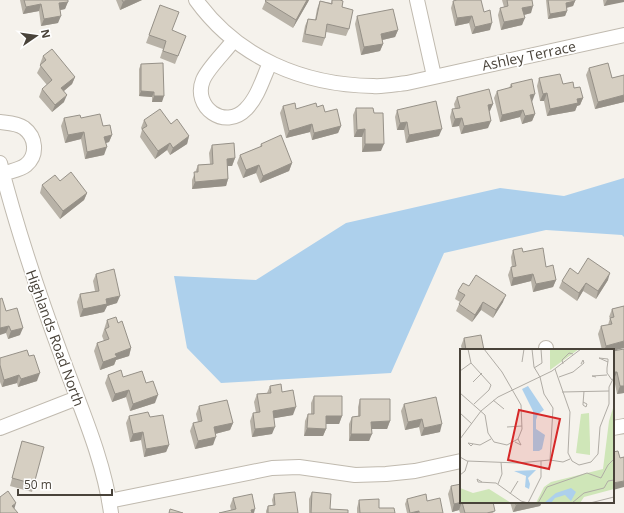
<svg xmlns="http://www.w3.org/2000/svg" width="624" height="513" viewBox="0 0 624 513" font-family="'Open Sans',sans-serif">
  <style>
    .water { fill: #add0ec }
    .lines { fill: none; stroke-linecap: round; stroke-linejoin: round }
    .minor-casing { stroke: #c0baaf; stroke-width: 16 }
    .minor { stroke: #fff; stroke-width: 14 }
    .wall { fill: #b8b2a7 }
    .shaded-wall { fill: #969188 }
    .building { fill: #d6cfc2; stroke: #969188 }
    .labels { text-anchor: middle; stroke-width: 3.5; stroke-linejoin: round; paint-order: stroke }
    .street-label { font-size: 14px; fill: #49433a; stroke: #fff }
    .inset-road { fill: none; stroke: #b0aca5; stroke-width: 1 }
    .view { fill: #d62828; fill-opacity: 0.15; stroke: #d62828; stroke-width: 2 }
    .inset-edge { fill: none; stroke: #49433a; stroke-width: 2 }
  </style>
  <rect width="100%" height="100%" fill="#f5f2ec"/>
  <!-- water -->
  <path class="water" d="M624,178V237L622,235L546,230L444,253L391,373L221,383L187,348L174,276L256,280L346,223L500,188L564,196Z"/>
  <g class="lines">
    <defs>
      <path id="minor" d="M196,0C238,58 303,85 373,86C384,87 396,84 407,83L624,35
        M417,0L434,76
        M233,41C225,52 208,68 203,80C192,107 225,131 246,109C258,97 263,78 270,63
        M0,122C8,123 17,123 24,128C36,137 38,155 26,165C20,170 10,171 3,174
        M0,163C17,230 39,295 63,360C81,409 104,460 111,513
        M546,348V350
        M0,428L77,398
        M613,428L624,426
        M109,501L272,468L299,467L355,475L386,474L415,471L461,461"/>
    </defs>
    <!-- minor casing -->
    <use href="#minor" class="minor-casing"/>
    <!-- minor -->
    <use href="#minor" class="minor"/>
  </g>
  <!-- wall -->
  <path class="wall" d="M20,0H68L65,9L60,10L58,23L41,26L39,11L23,14Z
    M116,0H142L120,10Z
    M266,0H309L293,28L262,9Z
    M332,0L342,7L349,29L346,36L326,32L325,38L322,46L302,42L305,26L308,19L315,20L317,9L320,1L331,3Z
    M502,0H532L531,13L524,15L522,25L501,30L498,15L500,8L504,7Z
    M546,0H575V1L573,6L567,8V11L565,16L548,19Z
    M603,0H624L604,6Z
    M453,1L484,12L490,30L472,34L469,23L455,26L451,8Z
    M160,5L172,31L186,36L175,64L160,58L163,49L146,43Z
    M357,16L398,30L395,37L382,40L383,44L380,51L361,55L355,24Z
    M43,56L75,77L72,84L64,91V102L52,112L39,97L42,89L47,85L37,73L41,65L40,64Z
    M141,64L162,102H152V97L139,96V69Z
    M589,68L612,78L624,75V102L595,109L586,75Z
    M539,78L563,84L574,88L583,98L580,105L577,106L575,111L547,116L544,101H540L537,86Z
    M511,84L532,102L535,114L532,121L522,124L520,117L500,122L494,98L497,91L509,88Z
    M457,97L493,104L489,112L488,128L461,134L459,126L452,127L450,117L452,109H455L454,104Z
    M283,106L296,109L317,107L325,112L341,126L338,133L312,140L310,132L286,138L280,113Z
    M356,108L374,113L381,151L362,152V137H354L353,115Z
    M397,110L439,136L406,143L404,130H397L395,117Z
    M64,118H81L103,126L112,135L109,142L106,143L104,155L85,159L81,139L65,143L61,126Z
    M144,120L171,124L189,136L187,144L170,155L167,150L155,159L140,137L142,130L141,128Z
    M261,144L292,163L289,171L260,183L256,173L243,178L237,163L240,155L260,147Z
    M212,145L235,158L232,166H228V179L226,186L192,189V180L198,165L210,164L209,153Z
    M60,181L87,193L84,200L60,219L40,193L42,185Z
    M513,250L523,252L546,267L556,280L553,287L533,292L531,281L511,286L508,275L511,267H512L511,257Z
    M96,274L117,303L107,306L104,312L80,317L77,302L80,294L95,291L93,281Z
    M578,274L608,280L596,299L583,291L577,301L559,288L562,281Z
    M458,291L503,302L493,318L481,310L472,322L456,311L460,302L455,299Z
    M624,306L613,350H602L598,334L601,326L608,325L610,318L609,317L612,309Z
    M6,311L20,335L8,339L6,333Z
    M107,320L131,348L129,356L116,360L114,365L100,370L94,351L97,343L104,341L102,336Z
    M464,338L484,350H462L461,346Z
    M613,351L624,393L617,394L614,379H613Z
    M0,358L37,381L18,387L17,383L2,387L0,382Z
    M108,375L123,377L146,383L155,403L130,411L126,397L112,402L105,383Z
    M270,386L282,392L293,415L274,418L272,434L252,437L250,421L253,413H256L254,402L257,394L267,393Z
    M314,396L342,416L339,424H326V429L323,436H304L305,421L308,414H311V403Z
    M360,399L390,421L387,429H372L369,441H349V424L352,417L358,416V407Z
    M404,404L440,432L421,436L419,427L405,430L401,411Z
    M199,406L233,423L230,430L215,434L213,445L195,449L190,431L193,423L198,422L196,414Z
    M129,416L150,417L169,445L166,452L144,457L141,440L130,442L126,423Z
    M22,441L34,484L32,492L10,486L20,449Z
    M451,486L494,513H460L459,510L452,512L448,494Z
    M312,492L330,509L348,513H309V499Z
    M274,494L298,513H266V511L268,506L273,505L272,500Z
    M233,498L255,509L231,510L230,506Z
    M407,499L427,501L443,513H407L405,504Z
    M359,500L379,508L395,513H357V508Z
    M510,502H542L540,506L513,512Z"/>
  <!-- shaded-wall -->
  <path class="shaded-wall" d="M127,0H142L120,10L123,2Z
    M307,0H309L308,2L293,28L296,20Z
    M607,0H624V2L604,6Z
    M575,1L573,6L564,8L566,3Z
    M68,2L65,9L56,11L59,3Z
    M41,4L39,11L23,14L26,7Z
    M533,6L531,13L520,16L522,8Z
    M567,11L565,16L548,19L550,14Z
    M61,16L58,23L41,26L44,19Z
    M472,16L469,23L455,26L457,18Z
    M525,18L522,25L501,30L504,22Z
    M492,23L490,30L472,34L475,27Z
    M398,30L395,37L378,41L381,34Z
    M383,44L380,51L361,55L364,47Z
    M75,77L72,84L59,95L61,88Z
    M141,91L154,92L152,97L139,96Z
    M547,93L544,101H540L543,94Z
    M535,94L532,102L530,95Z
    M67,95L64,102L52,112L55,105Z
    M624,95V102L595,109L598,102Z
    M154,96H164L162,102H152Z
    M583,98L580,105L577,106L575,111L547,116L550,109L577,99Z
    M493,104L490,111L485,112L488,105Z
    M523,110L520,117L500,122L502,115Z
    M535,114L532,121L522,124L525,116Z
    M462,118L459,126L452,127L455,119Z
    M491,121L488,128L461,134L464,126Z
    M407,122L404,130H397L400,123Z
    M312,124L310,132L286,138L289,131Z
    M341,126L338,133L312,140L314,133Z
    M365,129L362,137H354L357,130Z
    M442,129L439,136L406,143L409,135Z
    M84,132L81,139L65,143L68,135Z
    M112,135L109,142L102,144L104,137Z
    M189,136L187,144L170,155L173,148Z
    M170,143L167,150L155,159L158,151Z
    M365,144H384L381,151L362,152Z
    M107,147L104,155L85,159L87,152Z
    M235,158L232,166H224L227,159Z
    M292,163L289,171L260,183L263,176Z
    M259,165L256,173L243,178L246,170Z
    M228,179L226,186L192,189L195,182Z
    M87,193L84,200L60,219L63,211Z
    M610,273L608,280L596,299L598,291Z
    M533,274L531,281L511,286L513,278Z
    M556,280L553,287L533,292L536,284Z
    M586,283L583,291L577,301L579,293Z
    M506,295L503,302L493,318L496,310Z
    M120,296L117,303L107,306L104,312L80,317L83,309L106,299Z
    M483,302L481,310L472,322L475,315Z
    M9,326L6,333L0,335V328Z
    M23,328L20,335L8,339L11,331Z
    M624,341V348L613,351V350H604L606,346Z
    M131,348L129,356L116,360L114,365L100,370L103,362L115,354Z
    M613,372H617L614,379H613Z
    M40,373L37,381L18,387L21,379Z
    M19,375L17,383L2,387L4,380Z
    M620,386H624V393L617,394Z
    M129,390L126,397L112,402L115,394Z
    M158,395L155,403L130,411L133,404Z
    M296,407L293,415L270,419L273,411Z
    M326,416H342L339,424H323Z
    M422,419L419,427L405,430L408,422Z
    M390,421L387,429H369L371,422Z
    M233,423L230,430L211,435L214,427Z
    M442,424L440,432L421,436L424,428Z
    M275,427L272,434L252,437L255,429Z
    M307,428L326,429L323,436H304Z
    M143,432L141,440L130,442L133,434Z
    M351,434H372L369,441H349Z
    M216,437L213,445L195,449L198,441Z
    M169,445L166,452L144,457L146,449Z
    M624,481V487L613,490V483Z
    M462,502L459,510L452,512L454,504Z
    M528,502H542L540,506L513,512L516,505Z
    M16,503L14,510L12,506Z
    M255,509L254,513H250L251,510Z
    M419,511L418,513H410Z"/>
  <!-- building -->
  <path class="building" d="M24,0H68V2L59,3L61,16L44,19L41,4L26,7Z
    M122,0H127L123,2Z
    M266,0H307L296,20L265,1Z
    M332,0H340L343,1L342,7L353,10L349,29L327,24L325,38L305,34L308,19L316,20L320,1L332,4Z
    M457,0H481L484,12L490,10L492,23L475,27L472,16L457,18L453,1Z
    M507,0H532L533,6L522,8L525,18L504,22L500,8L508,6Z
    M548,0H575V1L566,3L567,11L550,14Z
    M160,5L179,12L172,30L186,36L178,56L163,51L166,41L149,35Z
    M393,9L398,30L381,34L383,44L364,47L357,16Z
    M52,49L75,77L61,88L67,95L55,105L42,89L52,80L40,65L46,60L43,56Z
    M163,63L164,96H154V92L141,91V64Z
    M608,63L612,78L624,75V95L598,102L589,68Z
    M560,74L563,84L573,82L574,88L580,87L583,98L577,99L578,103L550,109L547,93L543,94L539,78Z
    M532,79L535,94L530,95L535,114L525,116L523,110L502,115L497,91L512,87L511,84Z
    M489,89L493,104L488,105L491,121L464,126L462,118L455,119L452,109L460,108L457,97Z
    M436,101L442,129L409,135L407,122L400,123L397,110Z
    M295,103L296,109L316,103L317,107L323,105L325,112L337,109L341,126L314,133L312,124L289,131L283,106Z
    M356,108H373L374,113H383L384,144H365V129L357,130Z
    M160,109L171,124L177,119L189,136L173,148L170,143L158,151L142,129L147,126L144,120Z
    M100,114L103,126L110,125L112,135L104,137L107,147L87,152L84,132L68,135L64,118L80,115L81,118Z
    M281,135L292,163L263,176L259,165L246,170L240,155L262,146L261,144Z
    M234,143L235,158L227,159L228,179L195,182L194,172H198V165L213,164L212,145Z
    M71,172L87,193L63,211L42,185L55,175L60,181Z
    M522,248L523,252L543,248L546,267L553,265L556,280L536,284L533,274L513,278L511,267L516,266L513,250Z
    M588,258L610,273L598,291L586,283L579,293L562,281L570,268L578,274Z
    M114,269L120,296L106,299L107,304L83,309L80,294L99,291L96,274Z
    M476,275L506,295L496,310L483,302L475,315L459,304L465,295L458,291L463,283L469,286Z
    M2,298L6,311L17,308L23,328L11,331L9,326L0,328V299Z
    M624,306V341L606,346L601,326L612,324L610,318L614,317L612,309Z
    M116,317L118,323L122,321L131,348L115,354L117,357L103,362L97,343L109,339L105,329L109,327L107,320Z
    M481,335L484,350H466L464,338Z
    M624,349V386H620L617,372H613V351Z
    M27,350L29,356L34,355L40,373L21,379L19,375L4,380L0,365V358Z
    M121,370L123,377L142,371L146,383L153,381L158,395L133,404L129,390L115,394L108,375Z
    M281,384L282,392L293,390L296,407L273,411L275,427L255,429L253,413L260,412L257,394L271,393L270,386Z
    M314,396H342V416H326V429L307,428L308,414H314Z
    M436,397L442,424L424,428L422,419L408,422L404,404Z
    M360,399H390V421L371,422L372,434H351L352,417L360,416Z
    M227,400L233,423L214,427L216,437L198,441L193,423L202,421L199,406Z
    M148,412L150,417L163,415L169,445L146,449L143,432L133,434L129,416Z
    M22,441L44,447L34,484L12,478Z
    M618,451L620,458L624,457V481L613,483V452Z
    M461,484V502H493L495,511L487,513H465L462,502L454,504L451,486Z
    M8,491L16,503L12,506L18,513H0V497Z
    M295,492L298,513H268V506L275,505L274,494Z
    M312,492L331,494L330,509L348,510V513H311Z
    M252,494L255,509L251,510L252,513H219L236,509L233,498Z
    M426,494L427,501L440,498L443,513H419V511L410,513L407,499Z
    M379,499V508H394L395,513H360L359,500Z
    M515,502H528L516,505Z
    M170,509L183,513H169Z"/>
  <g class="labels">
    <!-- street labels -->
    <g class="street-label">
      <text transform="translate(529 56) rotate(-12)" y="5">Ashley Terrace</text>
      <text transform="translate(55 338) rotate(70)" y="5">Highlands Road North</text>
    </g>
  </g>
  <!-- overview -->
  <g transform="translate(460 349)">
    <rect width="154" height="154" fill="#f5f2ec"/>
    <path d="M90,0H119L90,21ZM154,56V140L124,148L120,154H76L84,138L91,133L143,120L149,72ZM129,64L130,94V106L116,104L121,65ZM0,139L13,144L29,140L51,154H0Z" fill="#cfe6b8"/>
    <path d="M68,37L84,61L78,65L76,71V80L85,86L82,100L79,102H73V62L62,40ZM76,121L68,129L70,135L69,140L65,138L66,127L54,122ZM111,139L116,143L111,152L105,146L95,149L91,154H84L96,144Z" fill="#add0ec"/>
    <path class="inset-road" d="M8,0L11,14L31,36L29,41L14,55M72,0L74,18L80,28L84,45L93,59L90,111M62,13L64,0M148,13L139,9L148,10V12L147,19V24L152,31M103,15L102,11L109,4L113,5M74,19L82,14L81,0M95,20L110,63L108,104L112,112L119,116L131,113L138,105L140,78L149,55V38L154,28M0,22L11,14M99,28L113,23L124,14L123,11L121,15M136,28L132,27L147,26M13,33L22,24M102,43L149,42M0,44L25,66L28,84L34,93L47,96L58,90L62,80L61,56L42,23L24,0M33,51L44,60M123,53L127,55L126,58L123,56V55L124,42M0,64L12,75M47,78L62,77M0,90L21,62L38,48L92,22L121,0M55,93L61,96L58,90M13,95L11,97L8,94L20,96L31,90M0,108L7,112L58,114L90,111L103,113L110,110M0,126L5,122L8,112M22,133L17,130L18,133L36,134L61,152L68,154L81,128V112M38,135L42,125L41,113M50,145L58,132M78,154L87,138L127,124L141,129L148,116L154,110M112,154L124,144L144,139L148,132L154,131M130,154L154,148"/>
    <path class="view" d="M59,61L100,70L89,120L48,111Z"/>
    <rect width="154" height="154" class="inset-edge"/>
  </g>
  <!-- north arrow -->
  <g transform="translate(36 36) rotate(77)" stroke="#ffffff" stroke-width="3" paint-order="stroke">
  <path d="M0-3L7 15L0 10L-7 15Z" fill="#49433a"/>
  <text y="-6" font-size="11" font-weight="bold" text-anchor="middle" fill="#49433a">N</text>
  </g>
  <!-- scale -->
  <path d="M18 489v6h94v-6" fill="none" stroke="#49433a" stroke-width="2"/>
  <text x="24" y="489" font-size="12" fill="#49433a" stroke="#ffffff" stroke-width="3" paint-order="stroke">50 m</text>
</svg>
